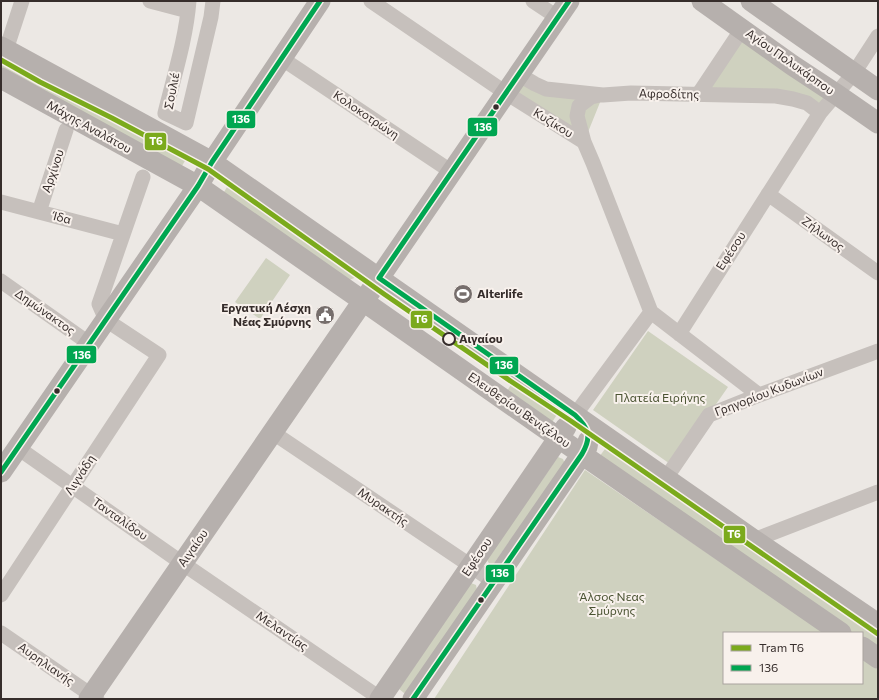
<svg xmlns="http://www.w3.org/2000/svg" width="879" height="700" viewBox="0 0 879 700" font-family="Commissioner,sans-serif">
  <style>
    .green { fill: #cfd1bf }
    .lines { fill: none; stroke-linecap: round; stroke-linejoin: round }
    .street { stroke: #c6c0bc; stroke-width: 15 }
    .secondary { stroke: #b6b0ad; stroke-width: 21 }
    .bus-1-casing { stroke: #f8f1ec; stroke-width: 8 }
    .bus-1 { stroke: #00a651; stroke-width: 5 }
    .tram-1-casing { stroke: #f8f1ec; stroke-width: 8 }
    .tram-1 { stroke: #7baa1c; stroke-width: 5 }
    .bus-dot { fill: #362d2b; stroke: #f8f1ec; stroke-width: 1.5 }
    .stop-dot { fill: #f8f1ec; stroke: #362d2b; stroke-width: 2 }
    .labels { text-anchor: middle; stroke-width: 4; stroke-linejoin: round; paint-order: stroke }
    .street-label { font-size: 12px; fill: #362d2b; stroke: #f8f1ec }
    .poi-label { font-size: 12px; font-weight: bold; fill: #362d2b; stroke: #f8f1ec; text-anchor: start }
    .stop-label { font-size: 12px; font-weight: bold; fill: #362d2b; stroke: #f8f1ec; text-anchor: start }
    .park-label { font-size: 12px; fill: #495231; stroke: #f8f1ec }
    .line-badge { stroke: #f8f1ec; stroke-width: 1.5 }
    .badge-label { font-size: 11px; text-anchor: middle; font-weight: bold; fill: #fff }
  </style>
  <rect width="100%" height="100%" fill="#ece8e4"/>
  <!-- green -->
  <path class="green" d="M742,29L836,94L820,113L807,103L698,95Z
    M1,55L189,154L179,171L1,74Z
    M518,74L535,84L603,95L584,142L506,93Z
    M230,182L362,275L344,282L221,197Z
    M266,258L290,275L260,319L235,302Z
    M648,331L728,387L673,466L593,410Z
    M515,378L560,410L549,427L504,396Z
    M608,445L878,631V653L862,642V633H848L596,461Z
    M558,457L563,459L565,464L492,566L488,562L487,559Z
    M585,470L825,633H724V683H862V658L878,669V699H434Z
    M471,583L476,585L477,590L407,692L404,693L399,689Z"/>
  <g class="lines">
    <!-- street -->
    <path class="street" d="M150,1L188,11
      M189,1C186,39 174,76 165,113L186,123L211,17L213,1
      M371,1L506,93L584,142L593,163L651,312
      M533,1L557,17
      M6,50L22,1
      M281,58L443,166L452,171
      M518,74L535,84L546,89L603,95L631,93L776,96L793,99L807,103L820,113
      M698,95L742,29
      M584,142L577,116L579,106L591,97L600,95
      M768,194L878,273
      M1,202L123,234
      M39,212L66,130
      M1,281L90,344
      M651,312L759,395
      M679,334L820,113L854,73L878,36
      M575,415L651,312
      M272,432L471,566L494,582
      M18,448L182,563L381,699
      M666,478L709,415L759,395L878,351
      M754,540L878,492
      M1,595L159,355L106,320L99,304L143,177
      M1,633L97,699"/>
    <!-- secondary -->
    <path class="secondary" d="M702,1L792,65L836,94L878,123
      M751,1L878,90
      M1,47L212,162L754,540L878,624
      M1,78L198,186L363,301L593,462L841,633
      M1,472L198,186L212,162L320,1
      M862,647L878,658
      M89,699L363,301L368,295L379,278L569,1
      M380,699L566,427
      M413,699L582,454L587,447L588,441"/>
    <defs>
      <path id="bus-1" d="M1,472L198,186L212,162L320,1
        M413,699L582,454C592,437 589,428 575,415L379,278L569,1"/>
    </defs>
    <!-- bus-1 casing -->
    <use href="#bus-1" class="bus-1-casing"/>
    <!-- bus-1 -->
    <use href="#bus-1" class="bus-1"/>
    <defs>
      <path id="tram-1" d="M1,60L40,82L112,118L208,169L384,294L512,382L571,421L878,634"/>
    </defs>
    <!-- tram-1 casing -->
    <use href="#tram-1" class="tram-1-casing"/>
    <!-- tram-1 -->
    <use href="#tram-1" class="tram-1"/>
  </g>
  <!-- icons -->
  <defs>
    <symbol id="stadium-disc" viewBox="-11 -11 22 22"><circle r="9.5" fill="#766e6c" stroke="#f8f1ec"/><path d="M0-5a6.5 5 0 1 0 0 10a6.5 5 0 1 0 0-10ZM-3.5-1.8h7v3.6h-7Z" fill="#fff"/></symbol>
    <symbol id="civic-disc" viewBox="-11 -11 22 22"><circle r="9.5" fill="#766e6c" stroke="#f8f1ec"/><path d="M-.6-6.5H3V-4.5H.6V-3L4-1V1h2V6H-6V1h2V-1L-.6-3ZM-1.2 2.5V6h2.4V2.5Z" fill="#fff"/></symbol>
  </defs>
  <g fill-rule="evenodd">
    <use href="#stadium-disc" x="452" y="283" width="22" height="22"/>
    <use href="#civic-disc" x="314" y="304" width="22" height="22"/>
  </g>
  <!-- markers -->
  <g class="bus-dot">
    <circle cx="496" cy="107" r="3.5"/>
    <circle cx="57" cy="391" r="3.5"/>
    <circle cx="481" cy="600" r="3.5"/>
  </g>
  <circle class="stop-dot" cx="449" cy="339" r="6"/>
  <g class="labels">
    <!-- street labels -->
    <g class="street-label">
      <text transform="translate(790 62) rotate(35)" y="4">Αγίου Πολυκάρπου</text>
      <text transform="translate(172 91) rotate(-79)" y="4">Σουλιέ</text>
      <text transform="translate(669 94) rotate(1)" y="4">Αφροδίτης</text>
      <text transform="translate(366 115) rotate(34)" y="4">Κολοκοτρώνη</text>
      <text transform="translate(553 123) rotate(32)" y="4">Κυζίκου</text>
      <text transform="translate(89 127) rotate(29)" y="4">Μάχης Αναλάτου</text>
      <text transform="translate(53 171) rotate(-71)" y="4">Αρχίνου</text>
      <text transform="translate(62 218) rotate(15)" y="4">Ίδα</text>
      <text transform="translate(823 234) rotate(36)" y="4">Ζήλωνος</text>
      <text transform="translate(731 251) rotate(-57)" y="4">Εφέσου</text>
      <text transform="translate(45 312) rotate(35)" y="4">Δημώνακτος</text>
      <text transform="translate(769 392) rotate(-21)" y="4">Γρηγορίου Κυδωνίων</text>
      <text transform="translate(519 410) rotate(35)" y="4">Ελευθερίου Βενιζέλου</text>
      <text transform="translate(80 475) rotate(-57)" y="4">Λιγνάδη</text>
      <text transform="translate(383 507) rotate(34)" y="4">Μυρακτής</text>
      <text transform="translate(120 519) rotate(35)" y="4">Τανταλίδου</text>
      <text transform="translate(193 548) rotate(-55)" y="4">Αιγαίου</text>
      <text transform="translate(477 557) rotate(-56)" y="4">Εφέσου</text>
      <text transform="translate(282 631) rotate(34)" y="4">Μελαντίας</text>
      <text transform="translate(46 664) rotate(35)" y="4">Αυρηλιανής</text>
    </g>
    <!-- poi labels -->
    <g class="poi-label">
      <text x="477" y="298">Alterlife</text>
      <text x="311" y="312" text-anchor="end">Εργατική Λέσχη<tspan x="311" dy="14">Νέας Σμύρνης</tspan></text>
    </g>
    <!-- stop labels -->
    <g class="stop-label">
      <text x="459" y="343">Αιγαίου</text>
    </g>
    <!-- park labels -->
    <g class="park-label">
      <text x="660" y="402">Πλατεία Ειρήνης</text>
      <text x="612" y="601">Άλσος Νεας<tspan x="612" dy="14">Σμύρνης</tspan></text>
    </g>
  </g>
  <g class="line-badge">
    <rect x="226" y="110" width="30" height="19" rx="4" fill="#00a651"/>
    <rect x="467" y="117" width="31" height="20" rx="4" fill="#00a651"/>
    <rect x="144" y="132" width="23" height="19" rx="4" fill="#7baa1c"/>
    <rect x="410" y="310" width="23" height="19" rx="4" fill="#7baa1c"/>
    <rect x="66" y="345" width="31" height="19" rx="4" fill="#00a651"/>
    <rect x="489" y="356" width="30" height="19" rx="4" fill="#00a651"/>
    <rect x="723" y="525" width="23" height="19" rx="4" fill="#7baa1c"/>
    <rect x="485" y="564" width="30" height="19" rx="4" fill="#00a651"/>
  </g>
  <g class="badge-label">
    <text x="241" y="123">136</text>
    <text x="483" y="131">136</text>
    <text x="156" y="145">Τ6</text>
    <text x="421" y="323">Τ6</text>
    <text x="82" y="359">136</text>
    <text x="504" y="369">136</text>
    <text x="734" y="538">Τ6</text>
    <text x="500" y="577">136</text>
  </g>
  <!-- border -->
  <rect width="879" height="700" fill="none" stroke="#362d2b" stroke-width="4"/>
  <!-- legend -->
  <rect x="723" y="632" width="140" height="52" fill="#f8f1ec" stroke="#aaa39f"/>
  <rect x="731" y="645" width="20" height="6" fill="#7baa1c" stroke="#aaa39f"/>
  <text x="759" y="652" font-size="12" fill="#362d2b">Tram Τ6</text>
  <rect x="731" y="665" width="20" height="6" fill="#00a651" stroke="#aaa39f"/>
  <text x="759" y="672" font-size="12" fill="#362d2b">136</text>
</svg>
